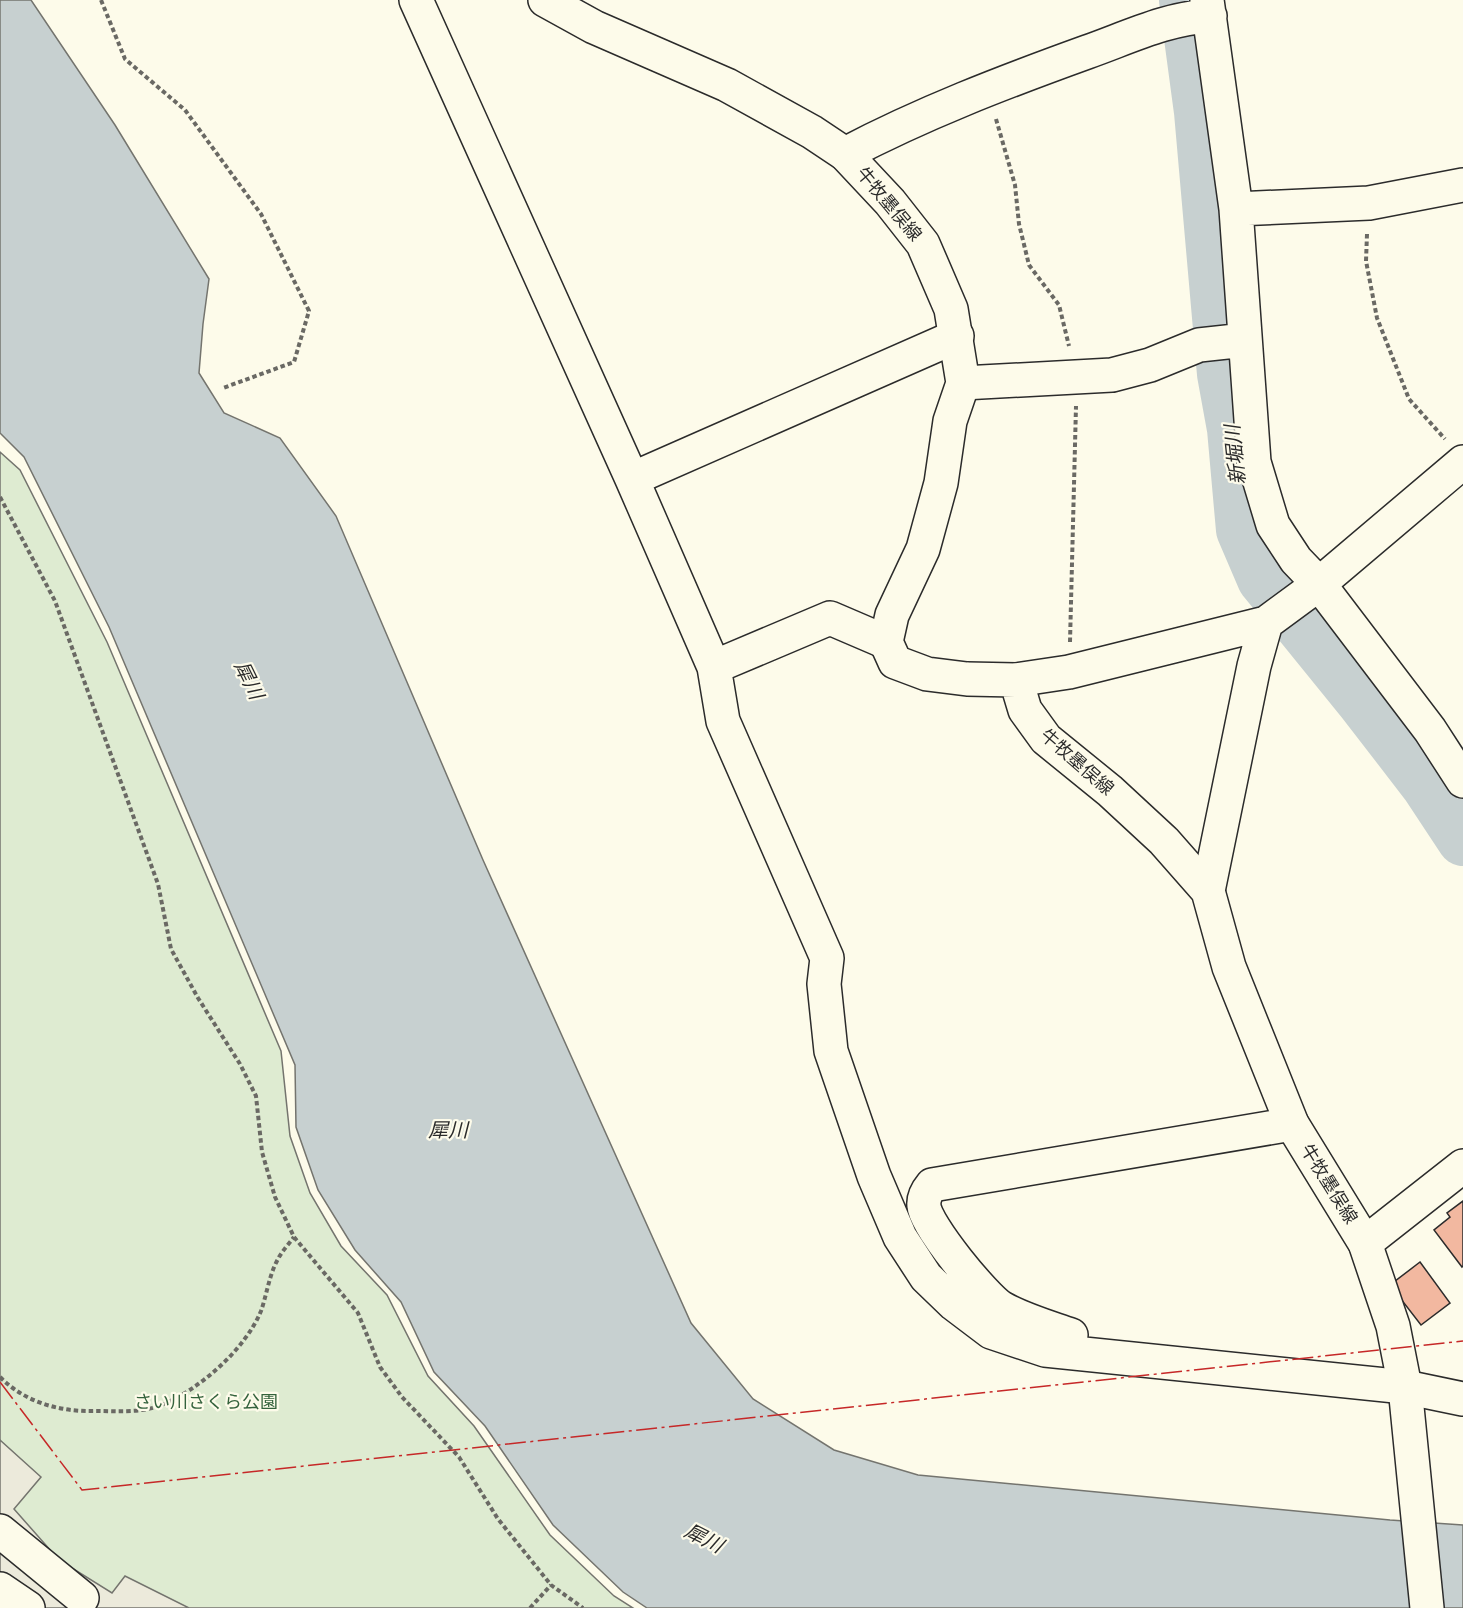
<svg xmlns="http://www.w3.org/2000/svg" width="1463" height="1608" viewBox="0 0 1463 1608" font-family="'Alegreya Sans','Noto Sans JP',sans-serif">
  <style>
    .green { fill: #deebd1; stroke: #74746e; stroke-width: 1.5 }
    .parking { fill: #eceadb; stroke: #74746e; stroke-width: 1.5 }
    .water { fill: #c7d0d0; stroke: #74746e; stroke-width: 1.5 }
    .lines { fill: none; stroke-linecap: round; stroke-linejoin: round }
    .river { stroke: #c7d0d0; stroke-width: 52 }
    .building { fill: #f2b8a0; stroke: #2b2b2b; stroke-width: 1.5 }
    .minor-casing { stroke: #2b2b2b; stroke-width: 36 }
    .major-casing { stroke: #2b2b2b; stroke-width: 36 }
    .path { stroke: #6a6964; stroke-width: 4; stroke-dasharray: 4.5 3; stroke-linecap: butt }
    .minor { stroke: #fdfbea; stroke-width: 33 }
    .major { stroke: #fdfbea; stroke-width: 33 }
    .power { stroke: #c62828; stroke-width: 1.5; stroke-dasharray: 21 4.5 3 4.5; stroke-linecap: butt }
    .labels { text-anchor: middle; stroke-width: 4.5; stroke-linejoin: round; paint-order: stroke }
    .street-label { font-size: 18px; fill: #2b2b2b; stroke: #fdfbea }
    .park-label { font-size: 18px; fill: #34623c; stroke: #fdfbea }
    .water-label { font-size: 20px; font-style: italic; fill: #2b2b2b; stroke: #fdfbea }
  </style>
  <rect width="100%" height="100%" fill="#fdfbea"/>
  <!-- green -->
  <path class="green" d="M0,452L20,470L107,642L281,1051L290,1136L310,1193L341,1246L387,1295L428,1376L474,1426L550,1535L614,1596L633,1608H0Z"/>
  <!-- parking -->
  <path class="parking" d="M0,1440L41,1477L14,1509L59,1560L112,1593L125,1576L189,1608H0Z"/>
  <!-- water -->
  <path class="water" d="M0,0H31L115,125L209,279L203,324L199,373L224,413L280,438L336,516L483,860L691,1323L753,1399L834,1450L918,1475L1390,1520L1463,1525V1608H647L623,1592L553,1525L485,1426L434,1372L401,1302L355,1250L318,1190L296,1127L295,1065L109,627L24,457L0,433Z"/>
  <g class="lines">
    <!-- river -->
    <path class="river" d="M1185,0L1200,112L1223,374L1233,429L1242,530L1263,579L1362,701L1426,784L1463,840"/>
  </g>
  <!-- building -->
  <path class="building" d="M1463,1201V1266L1462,1267L1434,1230L1450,1217L1447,1213Z
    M1420,1262L1450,1303L1421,1325L1390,1285Z"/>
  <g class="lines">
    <defs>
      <path id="minor" d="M416,0L632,479L714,667L830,618L886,642
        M1207,0L1236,209L1254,462L1273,525L1296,560L1319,584L1430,730L1463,781
        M845,154C923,113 1004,82 1087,52C1127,38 1167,18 1210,16
        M1236,209L1369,203L1463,185
        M963,383L1112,375L1150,365L1199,345L1245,340
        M632,479L957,336
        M714,667L723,721L827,958L824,984L831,1051L874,1176L900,1237L926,1277L954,1304L991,1332L1045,1350L1405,1387L1463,1399
        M1016,680L1069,672L1266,623L1319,584L1463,462
        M1208,891L1254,666L1266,623
        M1365,1243L1463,1166
        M1071,1335C1048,1327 1023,1320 1002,1308C985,1298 925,1225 924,1206C923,1198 927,1191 932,1185L1292,1124
        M0,1531L82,1598
        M0,1589L28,1608"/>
      <path id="major" d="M545,0L594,27L727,85L812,132L845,154L890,202L923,244L951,309L963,383L950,421L941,483L923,549L892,615L886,642L895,662L927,674L967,679L1016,680L1025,710L1046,739L1110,791L1164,841L1208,891L1229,967L1292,1124L1365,1243L1393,1326L1405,1387L1427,1608"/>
    </defs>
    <!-- minor casing -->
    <use href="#minor" class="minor-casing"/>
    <!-- major casing -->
    <use href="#major" class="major-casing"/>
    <!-- path -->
    <path class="path" d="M101,0L125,59L185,110L261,214L309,311L294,362L223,388
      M996,119L1015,185L1019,224L1029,265L1059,305L1069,346
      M1367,234L1366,261L1377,318L1409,399L1445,439
      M0,497L55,601L158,884L171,949L198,998L240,1064L256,1096L262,1152L275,1197L294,1237L358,1313L380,1367L402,1397L459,1457L498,1519L551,1585L583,1608
      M1070,642L1076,406
      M0,1377C26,1403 60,1412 96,1411C116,1411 140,1413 159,1406C198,1391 245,1350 261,1311C267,1294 269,1275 278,1259C282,1251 289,1244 294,1237
      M530,1608L551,1585"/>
    <!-- minor -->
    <use href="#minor" class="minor"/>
    <!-- major -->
    <use href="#major" class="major"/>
    <!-- power -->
    <path class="power" d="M0,1382L82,1490L1463,1341"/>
  </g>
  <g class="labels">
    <!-- street labels -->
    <g class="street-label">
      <text transform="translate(889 204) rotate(50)" y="6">牛牧墨俣線</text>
      <text transform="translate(1077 762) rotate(41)" y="6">牛牧墨俣線</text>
      <text transform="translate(1329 1184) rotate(58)" y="6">牛牧墨俣線</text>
    </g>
    <!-- park labels -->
    <g class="park-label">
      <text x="206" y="1408">さい川さくら公園</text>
    </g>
    <!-- water labels -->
    <g class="water-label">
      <text transform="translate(1235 455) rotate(-96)" y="7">新堀川</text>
      <text transform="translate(249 680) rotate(64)" y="7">犀川</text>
      <text x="448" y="1137">犀川</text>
      <text transform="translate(704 1538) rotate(27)" y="7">犀川</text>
    </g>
  </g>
</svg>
